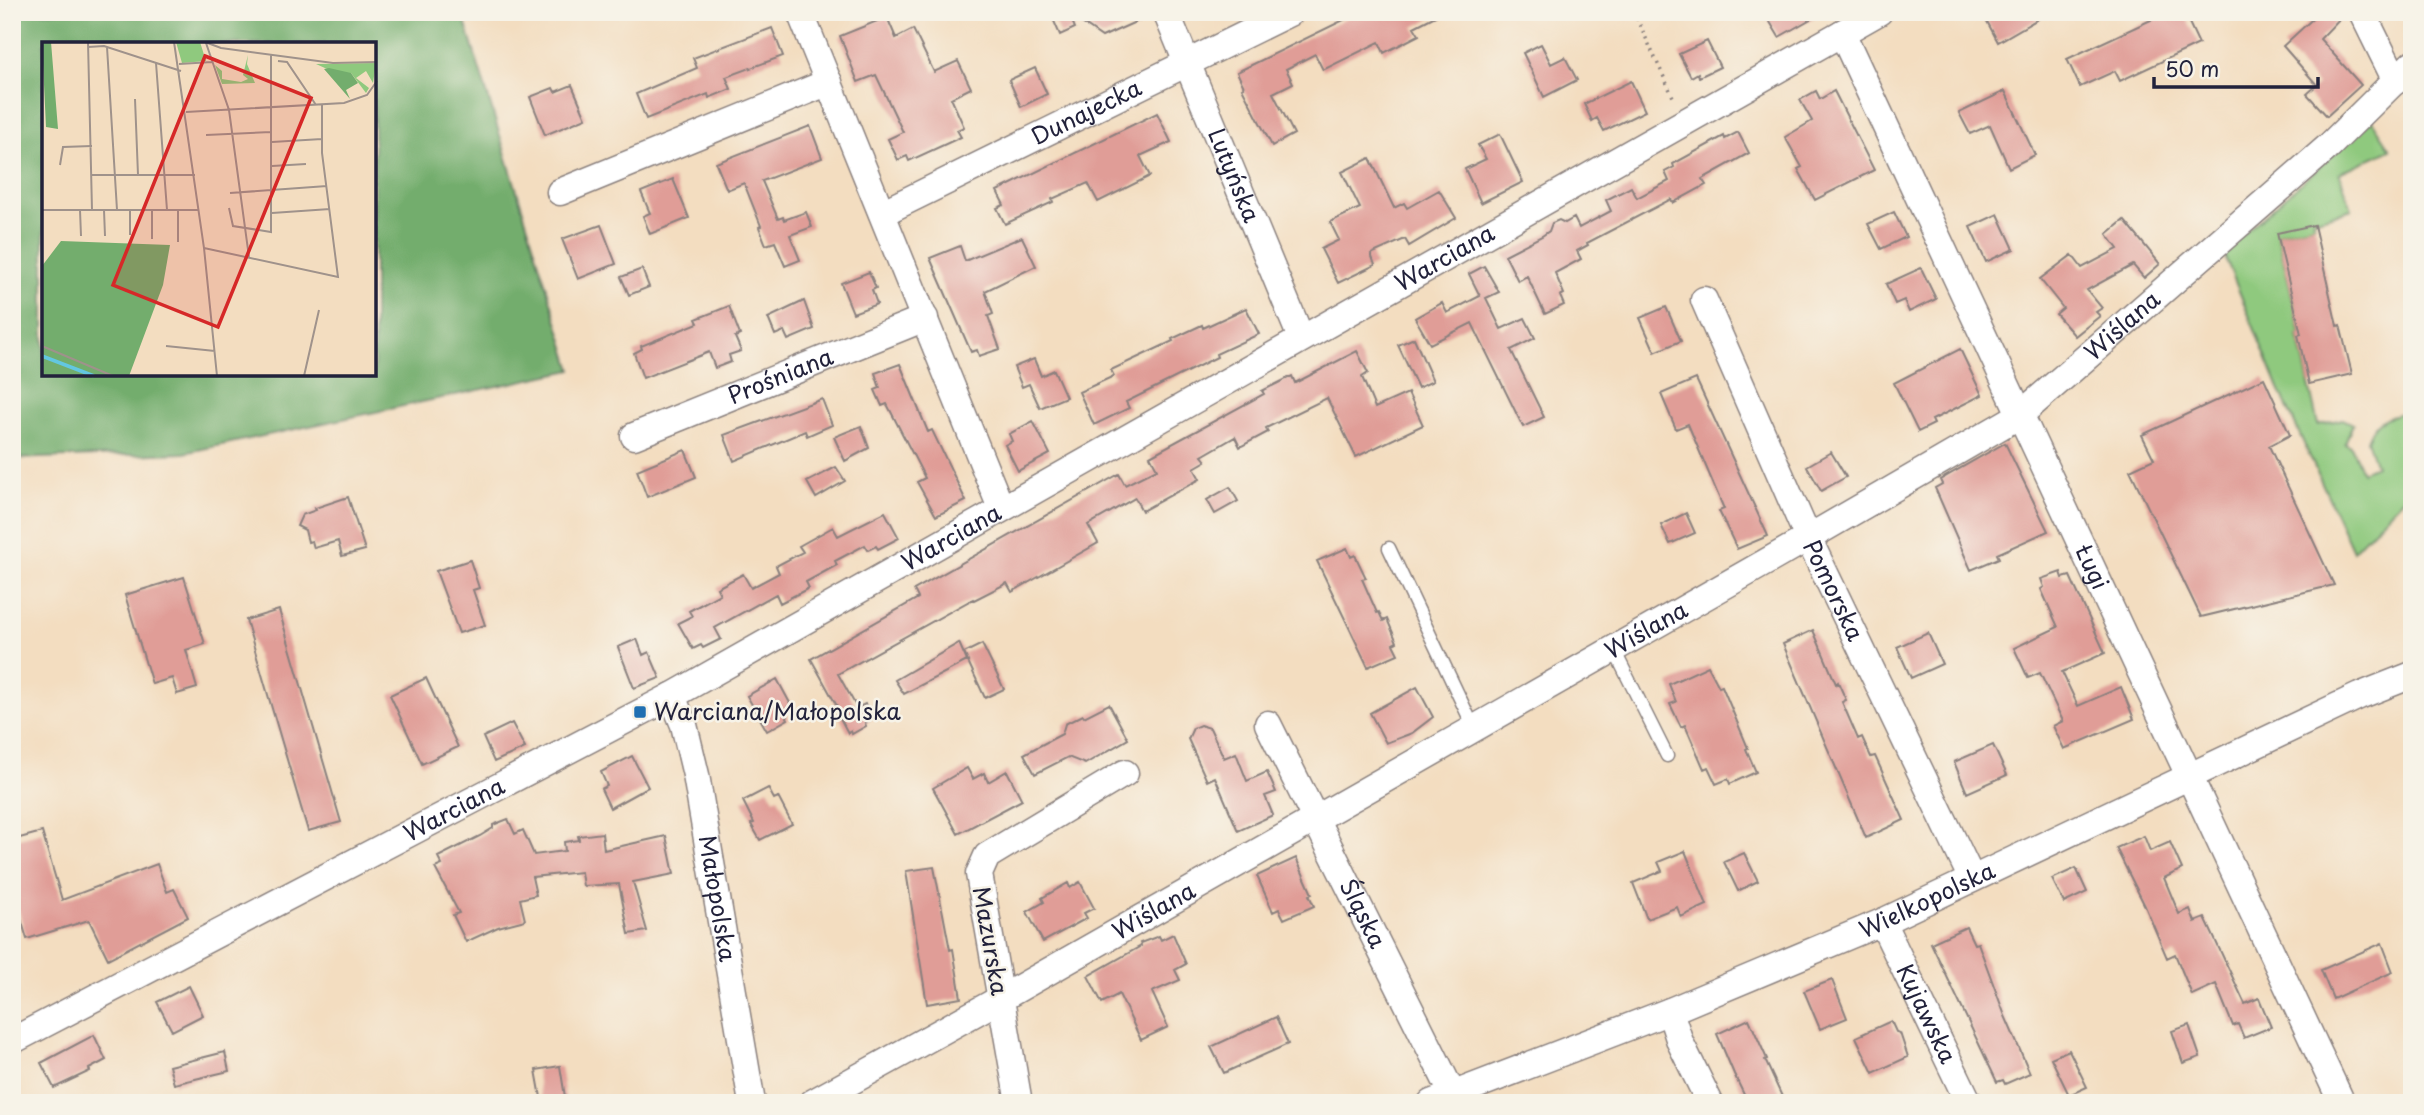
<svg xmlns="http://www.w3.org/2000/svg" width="2424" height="1115" viewBox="0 0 2424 1115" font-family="'Playpen Sans',sans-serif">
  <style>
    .green { fill: #8fc97e; stroke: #58765c; stroke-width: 2 }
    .forest { fill: #73ad6d; stroke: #4a6854; stroke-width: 2; fill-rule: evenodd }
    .building { fill: #e09d97 }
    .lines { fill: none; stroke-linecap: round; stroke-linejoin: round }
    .lane-casing { stroke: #8a807e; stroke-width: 15 }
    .street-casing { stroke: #8a807e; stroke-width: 29 }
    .path { stroke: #8a807e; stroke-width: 3.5; stroke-dasharray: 2 5; stroke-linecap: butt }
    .lane { stroke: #fff; stroke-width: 12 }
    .street { stroke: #fff; stroke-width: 26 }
    .poi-dot { fill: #1f6fb2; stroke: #f7f3e8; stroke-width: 2.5 }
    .labels { text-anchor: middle; stroke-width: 5; stroke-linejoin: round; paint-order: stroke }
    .street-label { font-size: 23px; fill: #22223b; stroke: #f7f3e8 }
    .poi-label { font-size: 23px; fill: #22223b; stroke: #f7f3e8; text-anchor: start }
    .inset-river { fill: none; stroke: #63c7e1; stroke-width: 3.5 }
    .inset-road { fill: none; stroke: #9f928b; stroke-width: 2 }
    .view { fill: #d62828; fill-opacity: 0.15; stroke: #d62828; stroke-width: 3.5 }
    .inset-edge { fill: none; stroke: #22223b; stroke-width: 3.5 }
  </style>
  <rect width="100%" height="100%" fill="#f7f3e8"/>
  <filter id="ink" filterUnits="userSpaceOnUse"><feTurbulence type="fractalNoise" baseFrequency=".0143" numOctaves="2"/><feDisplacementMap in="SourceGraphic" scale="14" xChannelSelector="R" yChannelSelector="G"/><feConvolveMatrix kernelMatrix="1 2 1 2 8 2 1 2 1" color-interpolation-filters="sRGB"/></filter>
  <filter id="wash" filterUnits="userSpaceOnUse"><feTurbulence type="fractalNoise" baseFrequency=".00686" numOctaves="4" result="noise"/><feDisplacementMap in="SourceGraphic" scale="28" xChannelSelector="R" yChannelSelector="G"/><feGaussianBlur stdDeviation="1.57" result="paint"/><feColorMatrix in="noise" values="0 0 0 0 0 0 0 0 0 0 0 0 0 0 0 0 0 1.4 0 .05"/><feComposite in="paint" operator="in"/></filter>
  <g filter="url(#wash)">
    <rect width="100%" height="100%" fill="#f3ddc0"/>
    <!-- green -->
    <path class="green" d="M2372,120L2391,149L2339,173L2352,209L2313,220L2314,225L2277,233L2301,334L2298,336L2318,425L2343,419L2353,424L2345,443L2351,446L2362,472L2376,466L2367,440C2376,417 2389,416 2412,411V489L2353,551L2279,389L2223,252Z"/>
    <!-- forest -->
    <path class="forest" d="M12,12H462L572,370L184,453L12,459ZM44,44H374V374H44Z"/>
    <g id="blocks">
      <!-- building -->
      <path class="building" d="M1050,12H1151V15L1102,37L1069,14L1075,28L1060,35Z
        M1360,12H1443L1414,27L1419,35L1384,53L1379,42L1323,70L1315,54L1286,69L1293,83L1273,93L1294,134L1272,146L1242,88L1244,87L1237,72Z
        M1764,12H1823L1779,37Z
        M1982,12H2050L1998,42Z
        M2168,12H2184L2199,44L2120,81L2115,71L2080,87L2067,59Z
        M2320,12H2346L2320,39L2361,85L2327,116L2307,94L2317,85L2283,46Z
        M887,17L896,38L913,29L934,72L958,61L971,88L951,98L964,127L957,130L961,137L909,161L907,156L898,160L888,139L903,132L876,75L858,82L840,36Z
        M772,28L783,56L726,77L731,89L709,98L708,94L646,119L636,94L697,68L693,58Z
        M1707,41L1720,67L1699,77L1698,73L1691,77L1679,54Z
        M1541,44L1551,64L1565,57L1577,80L1544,97L1523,53Z
        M1035,68L1047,94L1021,107L1009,80Z
        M1631,81L1645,111L1604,131L1597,118L1592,121L1584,104Z
        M572,85L586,118L545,135L530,97L553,88L555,92Z
        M1816,91L1820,99L1834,91L1874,170L1815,200L1798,169L1802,167L1785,137L1812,121L1800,100Z
        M2005,91L2035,155L2009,168L1990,125L1970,134L1959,113Z
        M1157,113L1171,142L1140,156L1150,176L1098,202L1088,183L1052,199L1053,202L1005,224L997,208L1004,205L997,191Z
        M810,126L822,158L762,181L778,219L783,217L784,220L806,212L812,227L790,235L800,260L785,266L775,242L766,245L759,227L761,226L744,183L727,190L716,163Z
        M1738,132L1749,153L1702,179L1706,185L1673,203L1671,199L1587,243L1588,245L1577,251L1581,259L1555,273L1564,294L1560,296L1564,305L1545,314L1527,276L1518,281L1505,255L1542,236L1549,231L1552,223L1559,220L1565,223L1574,218L1579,228L1611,211L1606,200L1631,187L1637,198L1669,181L1665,172L1674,167L1673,164L1724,136L1725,139Z
        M1500,134L1523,182L1481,203L1465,169L1486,159L1478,145Z
        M1370,158L1394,208L1404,203L1407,208L1439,190L1456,218L1409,246L1405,239L1371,254L1375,265L1338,283L1321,249L1339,240L1330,222L1360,208L1342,172Z
        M673,179L689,218L650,234L643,216L650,213L641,192Z
        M1894,212L1906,237L1881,249L1868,224Z
        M1998,214L2014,249L1986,262L1970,227Z
        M2124,220L2160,264L2144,278L2133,265L2087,290L2102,308L2096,312L2100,316L2075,336L2056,314L2063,308L2040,279L2072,255L2082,268L2118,249L2107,234Z
        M601,225L616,264L578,279L562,239Z
        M2314,225L2337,326L2340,325L2352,374L2309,384L2298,335L2301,334L2277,233Z
        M1022,237L1036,266L985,291L993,314L988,316L1000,349L979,356L977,350L971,352L930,258L960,246L965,261Z
        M1484,266L1499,292L1486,298L1501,329L1525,318L1535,338L1511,350L1544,417L1523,427L1472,323L1430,344L1415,318L1442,303L1447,313L1480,296L1469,274Z
        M1921,268L1936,299L1909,312L1904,300L1895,304L1886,284Z
        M642,269L649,287L629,295L621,277Z
        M869,272L876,288L872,290L877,304L853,313L841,283Z
        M804,301L814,329L788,340L784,331L775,335L768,318Z
        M729,306L740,335L735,337L741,351L729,355L731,362L715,368L709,352L643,378L634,353L642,349L641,346L698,323L696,319Z
        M1666,307L1681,341L1655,352L1640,318Z
        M1246,308L1259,334L1216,354L1217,357L1126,402L1129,408L1094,425L1079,392L1114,376L1111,370L1173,341L1172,339L1202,325L1203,328Z
        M1414,338L1433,381L1418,388L1398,345Z
        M1960,349L1982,395L1932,420L1934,424L1918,432L1894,383Z
        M1357,351L1368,373L1362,377L1375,408L1408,393L1423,425L1356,457L1327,398L1266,428L1268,432L1240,447L1235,437L1202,456L1206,461L1194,468L1200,479L1142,511L1135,498L1088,525L1098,543L1012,592L1007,583L974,600L973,599L838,674L857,708L865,704L873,718L865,723L866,726L852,734L851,731L848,733L840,718L843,717L811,659L918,598L914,590L1119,474L1125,485L1157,469L1150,456L1264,394L1262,391L1292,376L1295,383Z
        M1034,359L1041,376L1054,370L1066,397L1040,408L1029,384L1022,387L1014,367Z
        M900,364L928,432L932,430L966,501L936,516L917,482L925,478L887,404L882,406L875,390L880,388L875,373Z
        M2264,378L2290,435L2269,446L2334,585L2201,617L2130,470L2154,459L2142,435Z
        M1696,379L1768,536L1737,549L1719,511L1724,509L1688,424L1676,429L1661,394Z
        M822,399L832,425L807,436L805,431L734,461L724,435Z
        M1033,421L1050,454L1018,471L1005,445L1012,441L1009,434Z
        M861,426L869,448L845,461L834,437Z
        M2005,443L2048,531L1997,554L1999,558L1971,570L1935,488L1942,484L1940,480Z
        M685,450L696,477L647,497L637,470Z
        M1831,452L1846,477L1821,491L1807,466Z
        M836,467L845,481L816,498L807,482Z
        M1230,487L1238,501L1215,514L1207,500Z
        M348,497L365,550L342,556L338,541L314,548L312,541L308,542L305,530L297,526L302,515L316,510L315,508Z
        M885,512L899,538L878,549L876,546L868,550L865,545L835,561L837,565L806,582L809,588L780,603L776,594L715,628L721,639L703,648L701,645L693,649L678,623L692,616L689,611L720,594L717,588L743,574L751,588L779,573L776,566L803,552L799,546L833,527L838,536Z
        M1686,513L1695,533L1670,544L1661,525Z
        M1347,548L1351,557L1355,555L1366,578L1362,579L1377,613L1379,612L1383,621L1387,619L1397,642L1393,644L1398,654L1368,667L1317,561Z
        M470,560L479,588L473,590L485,625L459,633L436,571Z
        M2061,572L2063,578L2070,576L2105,653L2062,672L2078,706L2121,687L2134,719L2064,749L2053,726L2063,721L2040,673L2028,678L2014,648L2058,627L2041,589L2044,587L2041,579Z
        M184,577L205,644L186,650L197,688L177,694L172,678L152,684L125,595Z
        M279,610L341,822L308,831L246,620Z
        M1813,630L1836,684L1838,682L1846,700L1842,702L1858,739L1862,737L1871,757L1875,756L1904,820L1866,838L1783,644Z
        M1928,633L1942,664L1911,678L1897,647Z
        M637,639L643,655L649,652L660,678L634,688L618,647Z
        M959,643L967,661L904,694L895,680Z
        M982,644L1004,689L985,698L964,653Z
        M1708,666L1719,687L1722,686L1748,748L1746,749L1756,772L1730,784L1728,779L1716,784L1708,767L1704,769L1685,725L1681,727L1670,704L1676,702L1669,684Z
        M426,678L458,747L422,764L390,695Z
        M777,679L791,705L783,710L788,719L767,731L747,696Z
        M1417,687L1433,717L1412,733L1386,743L1370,713Z
        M1109,704L1128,739L1085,764L1068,757L1035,774L1024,754L1062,734L1065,724L1083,715L1084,717Z
        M512,723L525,748L494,762L483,737Z
        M1200,725L1210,728L1224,758L1236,753L1247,781L1267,772L1276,792L1265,796L1273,815L1238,831L1215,777L1207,781L1188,739L1193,728Z
        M1993,745L2007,775L1967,793L1954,762Z
        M632,756L648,787L610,808L601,789L607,786L601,772Z
        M967,768L973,779L984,773L988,782L1007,771L1022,800L958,834L933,788Z
        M768,788L774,799L778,797L792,824L760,840L751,824L754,823L743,801Z
        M508,819L515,834L523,830L534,855L565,851L564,842L579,840L578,836L602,833L604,850L666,836L674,874L633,882L647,931L629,934L619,884L583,886L581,872L532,877L536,895L520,899L525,920L498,927L466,942L453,915L459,913L435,868L442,865L438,857L480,836L493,828V825Z
        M42,832L62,900L157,864L167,892L174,889L188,917L108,959L89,920L27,939L12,889V840Z
        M2144,836L2150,851L2170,842L2182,869L2164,878L2179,914L2190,909L2195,922L2205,918L2245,1004L2259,998L2271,1027L2244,1038L2238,1024L2233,1026L2216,984L2192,995L2175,954L2167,958L2145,906L2116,848Z
        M1685,851L1707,905L1681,917L1677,907L1647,919L1633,883L1662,871L1658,862Z
        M1744,853L1758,881L1738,891L1724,862Z
        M1296,858L1312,894L1309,895L1314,906L1284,919L1279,909L1273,912L1257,876Z
        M934,867L950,950L953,949L961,998L927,1004L906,871Z
        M2076,868L2087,892L2064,903L2052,879Z
        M1080,882L1094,908L1084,913L1087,918L1043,942L1027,912L1044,902L1042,898L1068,883L1070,888Z
        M1966,927L1974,944L1978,943L2005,1016L2030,1073L2005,1084L2003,1080L1997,1082L1931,943Z
        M1173,934L1186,964L1175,970L1180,980L1152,992L1168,1027L1141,1040L1119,994L1102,1003L1088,976L1141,946L1140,943L1159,936L1161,940Z
        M2382,943L2393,972L2333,999L2321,970Z
        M1832,980L1847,1018L1820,1029L1804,991Z
        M189,986L203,1015L172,1031L157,1002Z
        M1276,1017L1288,1044L1224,1073L1211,1047Z
        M1749,1019L1767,1059L1765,1060L1785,1103H1748L1734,1074L1717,1034Z
        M1891,1021L1896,1032L1900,1033L1908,1057L1873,1073L1856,1037Z
        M2189,1025L2200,1057L2183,1063L2172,1031Z
        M94,1035L106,1060L89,1069L90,1071L54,1088L41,1063Z
        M2069,1050L2087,1087L2069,1095L2051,1058Z
        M225,1052L229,1071L174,1084L169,1066Z
        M560,1066L566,1103H542L536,1070Z"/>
    </g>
  </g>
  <g filter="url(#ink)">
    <use href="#blocks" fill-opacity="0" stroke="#8a807e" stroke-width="2"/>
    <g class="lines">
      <defs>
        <path id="lane" d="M1389,548L1474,728
          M1613,648L1667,756"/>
        <g id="street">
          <path d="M800,12L1001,508"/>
          <path id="s1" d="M1166,12L1301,338"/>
          <path d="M2362,12L2396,81"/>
          <path id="s2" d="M1842,33L2342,1103"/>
          <path d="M560,192L829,82"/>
          <path id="s3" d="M882,213L1291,12"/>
          <path id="s4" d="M1704,300L1808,538L1972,879"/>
          <path id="s5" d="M634,436L925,318"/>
          <path id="s6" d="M672,696L684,725L696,775L752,1103"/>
          <path id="s7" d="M1268,724L1457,1103"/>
          <path id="s8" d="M1882,922L1969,1103"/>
          <path d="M1670,1011L1680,1042L1710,1103"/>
          <path id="s9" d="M12,1041L672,696L1879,12"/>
          <path id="s10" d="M812,1103L1000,999L1808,538L2020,415L2329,146L2412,64"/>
          <path d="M1019,1103L979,874L987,856L1125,773"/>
          <path id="s11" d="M1431,1103L1670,1011L1882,922L2359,696L2412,675"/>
        </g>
      </defs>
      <!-- lane casing -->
      <use href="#lane" class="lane-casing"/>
      <!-- street casing -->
      <use href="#street" class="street-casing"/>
      <!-- path -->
      <path class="path" d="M1634,12L1674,99"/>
      <!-- lane -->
      <use href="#lane" class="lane"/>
      <!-- street -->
      <use href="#street" class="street"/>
    </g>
  </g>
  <!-- markers -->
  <rect class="poi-dot" x="633" y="705" width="14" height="14" rx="3.5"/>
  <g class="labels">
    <!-- street labels -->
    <g class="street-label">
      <text dy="8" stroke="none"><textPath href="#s3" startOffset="228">Dunajecka</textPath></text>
      <text dy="8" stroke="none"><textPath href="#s1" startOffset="177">Lutyńska</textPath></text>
      <text dy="8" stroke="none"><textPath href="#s9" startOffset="1633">Warciana</textPath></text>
      <text dy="8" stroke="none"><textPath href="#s10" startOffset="1526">Wiślana</textPath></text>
      <text dy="8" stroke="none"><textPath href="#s5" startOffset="158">Prośniana</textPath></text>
      <text dy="8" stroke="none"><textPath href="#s9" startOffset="1066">Warciana</textPath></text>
      <text dy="8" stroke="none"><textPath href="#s2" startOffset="590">Ługi</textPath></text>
      <text dy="8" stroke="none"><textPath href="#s4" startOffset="318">Pomorska</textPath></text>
      <text dy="8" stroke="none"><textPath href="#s10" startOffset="959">Wiślana</textPath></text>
      <text dy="8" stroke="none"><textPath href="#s9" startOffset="499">Warciana</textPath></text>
      <text dy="8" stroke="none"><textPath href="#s6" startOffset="208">Małopolska</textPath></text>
      <text dy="8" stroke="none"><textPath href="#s11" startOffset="536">Wielkopolska</textPath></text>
      <text dy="8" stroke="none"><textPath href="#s10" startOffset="392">Wiślana</textPath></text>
      <text dy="8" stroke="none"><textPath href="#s7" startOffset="212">Śląska</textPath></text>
      <text transform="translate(990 941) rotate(80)" y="8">Mazurska</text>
      <text dy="8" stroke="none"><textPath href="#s8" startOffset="102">Kujawska</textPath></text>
    </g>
    <!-- poi labels -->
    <g class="poi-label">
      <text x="654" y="720">Warciana/Małopolska</text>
    </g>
  </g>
  <!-- overview -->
  <g transform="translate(42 42)">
    <rect width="334" height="334" fill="#f3ddc0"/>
    <path d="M134,0H158L164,19L140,21ZM206,13L205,22L213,41L180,42L173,23L180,29V37L199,40L206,37L201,33ZM334,21L331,41L324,29L314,36L327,46L324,51L309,31H294L274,22Z" fill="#8fc97e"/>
    <path d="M0,0H9L16,87L4,85ZM287,26L309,31L316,41L304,48L308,57L282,27ZM19,199L128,203L121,243L87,334H0V224Z" fill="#73ad6d"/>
    <path class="inset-river" d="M0,314L52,334"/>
    <path class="inset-road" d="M46,0L50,168M132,0L162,206L175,334M163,0L179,6L291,21L335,20M164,1L187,68L207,215M46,5L62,4L139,29M65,5L75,168M236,19L245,20L274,63M114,21L125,168M137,22L170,20M93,57L96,133M144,70L302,61L325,53L335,39M164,93L229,90M230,100L280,97M18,123L21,105L50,104M230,124L264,122M50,133H153M188,151L285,144M187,166L191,184L229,190V13M0,168H157M38,168L39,194M62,168L63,194M110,168V197M136,168V200M230,171L288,167M88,193V168M162,206L296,235L280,111V63M0,304L71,334M124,304L173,309M262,334L277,268"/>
    <path class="view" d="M163,14L269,56L176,285L71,243Z"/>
    <rect width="334" height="334" class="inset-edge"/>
  </g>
  <!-- margin -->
  <rect width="2424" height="1115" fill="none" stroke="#f7f3e8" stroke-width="42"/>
  <!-- scale -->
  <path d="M2154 77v10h164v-10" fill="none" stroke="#22223b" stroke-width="3.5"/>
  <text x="2165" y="77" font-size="21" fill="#22223b" stroke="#f7f3e8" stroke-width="5" paint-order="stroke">50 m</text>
</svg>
